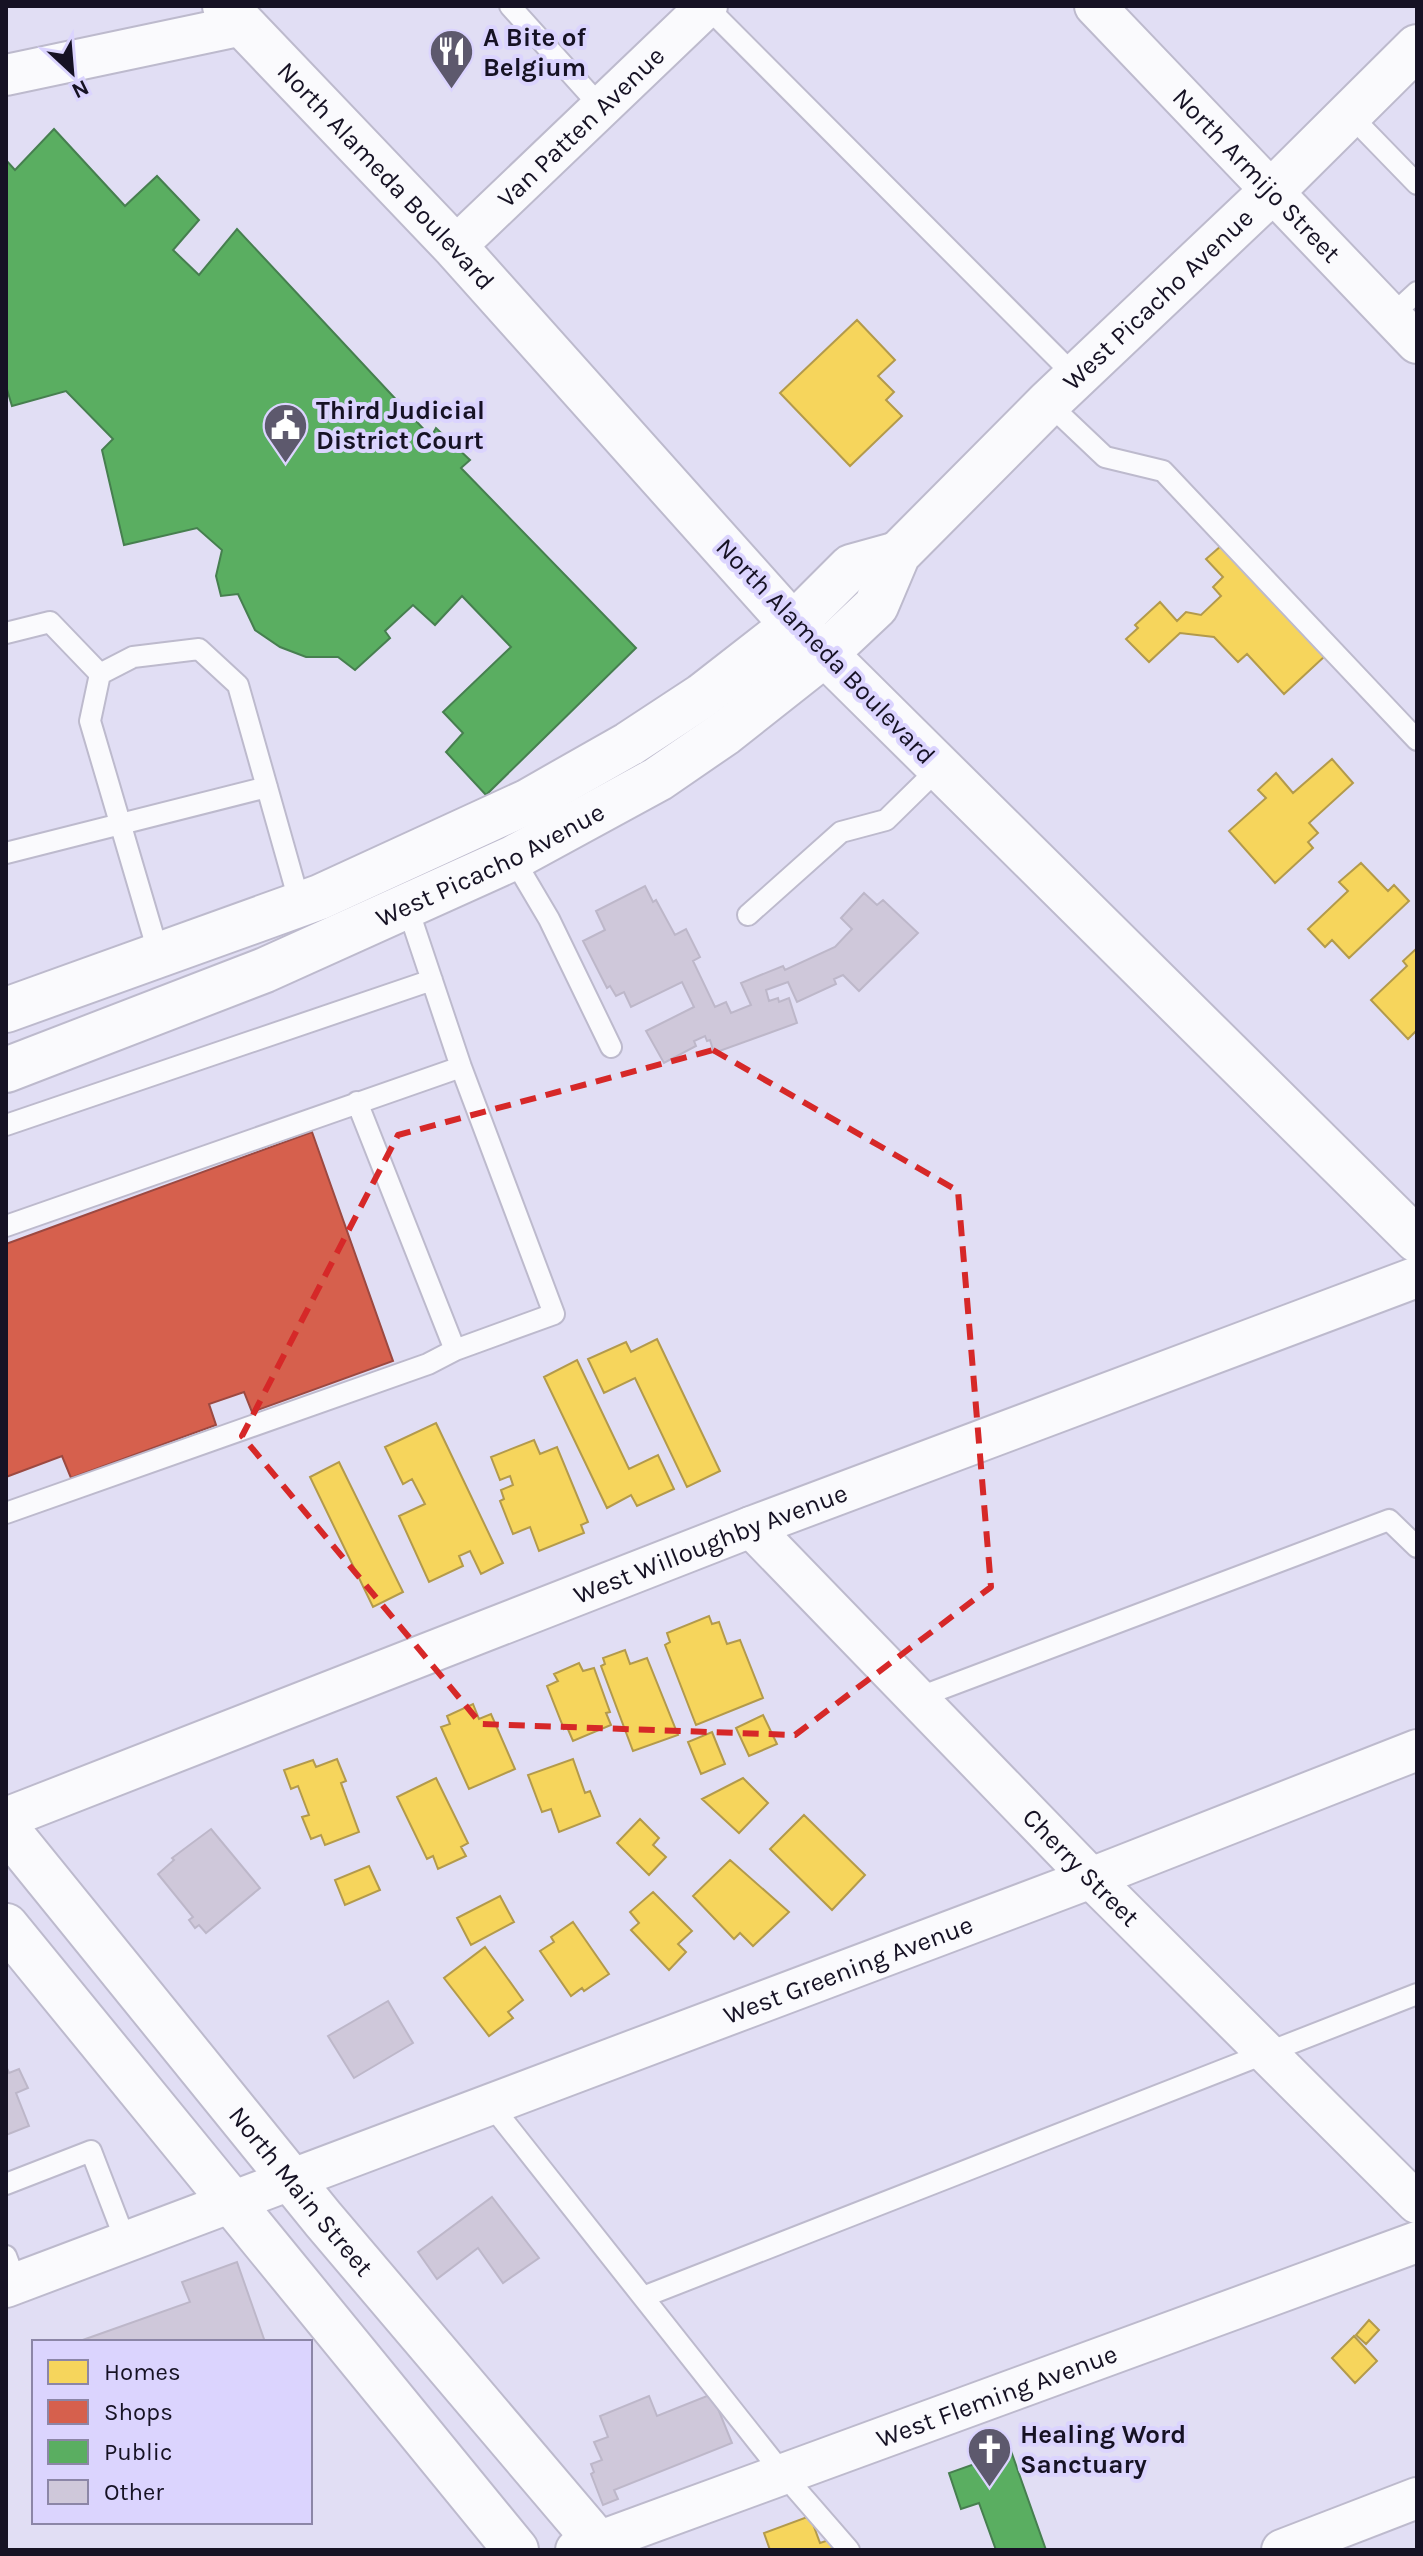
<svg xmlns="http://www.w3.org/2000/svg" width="1423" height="2556" viewBox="0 0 1423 2556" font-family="Karla,sans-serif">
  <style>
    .homes { fill: #f6d55c; stroke: #b39a4b; stroke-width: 2 }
    .shops { fill: #d6604d; stroke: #9c4941; stroke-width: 2 }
    .public { fill: #5aae61; stroke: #467f4f; stroke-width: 2 }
    .building { fill: #cfc8da; stroke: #bdb7c9; stroke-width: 2 }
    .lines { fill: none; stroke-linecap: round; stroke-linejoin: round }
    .service-casing { stroke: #bdbacd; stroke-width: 24 }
    .minor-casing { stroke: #bdbacd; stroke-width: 44 }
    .tertiary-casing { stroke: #bdbacd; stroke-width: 48 }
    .secondary-casing { stroke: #bdbacd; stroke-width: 48 }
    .primary-casing { stroke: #bdbacd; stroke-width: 48 }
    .service { stroke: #fafafd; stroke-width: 20 }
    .minor { stroke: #fafafd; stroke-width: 40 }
    .tertiary { stroke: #fafafd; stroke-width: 44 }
    .secondary { stroke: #fafafd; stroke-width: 44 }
    .primary { stroke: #fafafd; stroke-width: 44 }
    .marked { fill: none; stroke: #d62828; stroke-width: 6; stroke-dasharray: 16 10; stroke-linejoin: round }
    .labels { text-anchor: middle; stroke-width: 8; stroke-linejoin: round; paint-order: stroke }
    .poi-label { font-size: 26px; font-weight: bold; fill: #161224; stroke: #dbd4fe; text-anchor: start }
    .street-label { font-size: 26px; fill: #161224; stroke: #dbd4fe }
  </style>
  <rect width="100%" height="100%" fill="#e1def4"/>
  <!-- homes -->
  <path class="homes" d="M857,320L895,360L878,376L894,392L886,400L902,416L850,466L780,393Z
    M1221,546L1325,656L1284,694L1247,654L1238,662L1214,637L1180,633L1149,662L1126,639L1138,628L1135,625L1160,602L1177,621L1186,612L1201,615L1221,596L1213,587L1223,577L1206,559Z
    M1332,759L1353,783L1309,823L1318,833L1308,842L1313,848L1275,883L1229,831L1266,798L1258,790L1276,773L1293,793Z
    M1361,863L1388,891L1394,885L1409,901L1349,958L1332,940L1325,947L1308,929L1348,891L1339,882Z
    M1417,948V1030L1408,1039L1371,1000L1407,966L1403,961Z
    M657,1339L720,1471L687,1487L635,1378L604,1393L588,1359L626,1342L631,1352Z
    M577,1360L629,1469L658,1455L674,1489L637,1506L631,1495L607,1508L544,1377Z
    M436,1423L503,1563L481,1574L470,1551L459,1556L463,1566L429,1582L399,1516L425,1504L412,1479L403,1484L385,1447Z
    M534,1440L540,1454L557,1447L588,1522L581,1525L584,1533L539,1551L530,1527L513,1534L500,1501L504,1499L501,1490L513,1485L510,1476L500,1480L491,1457Z
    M339,1462L403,1592L373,1607L310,1477Z
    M709,1616L712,1624L719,1622L727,1644L740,1640L763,1698L696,1725L665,1645L670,1642L667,1633Z
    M625,1650L630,1664L647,1658L678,1735L633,1751L601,1666L605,1664L603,1658Z
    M579,1663L583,1671L594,1668L610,1712L606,1713L611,1725L573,1741L567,1727L564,1729L547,1686L558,1681L554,1674Z
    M473,1704L479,1719L491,1714L515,1769L469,1789L441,1727L450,1724L447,1716Z
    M763,1715L777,1744L749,1756L736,1728Z
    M712,1732L725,1764L701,1774L688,1742Z
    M337,1759L346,1781L341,1783L359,1832L325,1845L321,1835L311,1839L302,1817L309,1815L298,1786L291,1789L284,1770L313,1760L316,1767Z
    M573,1759L585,1793L590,1791L600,1816L559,1832L551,1809L542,1812L528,1775Z
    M436,1778L468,1843L461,1847L466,1856L438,1869L433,1856L427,1859L397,1797Z
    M743,1778L768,1803L739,1833L702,1799Z
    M804,1815L865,1875L832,1910L770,1849Z
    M640,1819L659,1838L653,1845L666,1857L649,1875L617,1843Z
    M730,1860L789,1912L753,1946L740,1933L734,1939L693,1896Z
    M369,1866L380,1890L345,1905L335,1880Z
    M653,1892L692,1931L678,1944L686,1952L669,1970L631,1930L639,1923L630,1912Z
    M500,1896L514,1922L471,1945L457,1918Z
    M573,1922L609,1974L584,1991L582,1988L571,1996L540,1951L554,1942L551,1937Z
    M485,1947L523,2000L508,2012L513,2018L489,2036L444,1978Z
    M1369,2320L1379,2330L1366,2344L1356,2335Z
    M1354,2336L1377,2361L1355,2383L1332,2358Z
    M810,2516L820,2543L832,2539L836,2550H770L764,2533Z"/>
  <!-- shops -->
  <path class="shops" d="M312,1132L393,1361L252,1412L244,1392L209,1404L216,1425L71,1478L62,1456L6,1477V1244Z"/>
  <!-- public -->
  <path class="public" d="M54,129L125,206L157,176L199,220L173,250L199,275L237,229L431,437L436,428L470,460L461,468L636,648L486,795L446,752L463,733L443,712L511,647L462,596L435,625L413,605L385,631L390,638L355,670L338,657H306L280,647L255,630L238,594L221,596L216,576L222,550L197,528L124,545L102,450L113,439L66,391L12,406L6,386V160L15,170Z
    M1011,2451L1046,2550H996L979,2503L961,2509L949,2473Z"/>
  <!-- building -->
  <path class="building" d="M645,886L653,902L656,900L675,935L686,929L700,957L693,961L715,1007L726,1002L731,1013L751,1005L741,983L783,966L785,970L835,947L852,929L841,918L864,893L877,905L883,900L918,933L859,991L843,975L834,979L836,984L797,1002L788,982L766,990L769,1001L778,998L779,1002L789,998L797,1023L714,1053L710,1040L707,1041L705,1036L694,1041L696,1046L664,1063L646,1031L694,1007L682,982L631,1007L624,992L616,996L610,986L607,988L583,941L605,930L596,911Z
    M211,1829L260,1888L206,1933L199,1925L195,1928L189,1920L193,1917L158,1874L174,1860L172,1858Z
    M388,2001L413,2043L354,2078L328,2036Z
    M6,2066L9,2073L19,2069L28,2088L16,2093L29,2126L6,2135Z
    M492,2197L539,2258L503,2283L478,2248L437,2279L418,2252Z
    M237,2262L265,2342H77L190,2302L182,2282Z
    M712,2394L732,2443L614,2490L618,2499L603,2505L591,2474L594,2472L591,2464L602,2460L594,2442L608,2437L600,2416L649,2396L657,2416Z"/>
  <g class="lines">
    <defs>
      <path id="service" d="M510,6L601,107
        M706,6L1076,377
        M1349,114L1417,184
        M1391,316L1417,292
        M1048,403L1105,457L1163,471L1417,740
        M6,633L50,622L100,674
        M6,853L267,787
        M513,858L549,919L611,1047
        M748,915L841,832L886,820L940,767
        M159,955L90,721L100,674L133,657L199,649L238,685L300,904
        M357,1102L455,1350L554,1314L461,1067L407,906
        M6,1125L432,980
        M6,1226L461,1067
        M6,1513L428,1364L455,1350
        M917,1698L1389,1520L1417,1547
        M491,2105L783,2474L849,2550
        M6,2184L91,2151L126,2242
        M6,2256L16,2283
        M643,2297L1417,1994"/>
      <g id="minor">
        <path id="s1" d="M1095,6L1417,343"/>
        <path d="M6,75L243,25"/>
        <path id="s2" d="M455,247L707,6"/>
        <path id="s3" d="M751,1527L1091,1878L1417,2203"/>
        <path id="s4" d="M6,1818L751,1527L1417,1277"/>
        <path id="s5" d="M6,2287L1091,1878L1417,1750"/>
        <path id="s6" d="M576,2550L1417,2242"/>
        <path d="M1282,2550L1417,2498"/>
      </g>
      <path id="tertiary" d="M825,654L1417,1240"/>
      <g id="secondary">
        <path id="s7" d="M225,6L455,247L793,625L821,650"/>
      </g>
      <g id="primary">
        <path d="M6,1010L320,897L527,802L629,744L702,696L793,625L851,567L898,554"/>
        <path id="s8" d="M6,1070L265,970L513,858L658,779L725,733L825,654L876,606L898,554L1048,403L1272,191L1417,47"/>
        <path id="s9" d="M6,1828L323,2219L604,2550"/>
        <path d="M6,1926L516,2550"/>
      </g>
    </defs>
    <!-- service casing -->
    <use href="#service" class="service-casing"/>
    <!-- minor casing -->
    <use href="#minor" class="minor-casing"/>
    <!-- tertiary casing -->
    <use href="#tertiary" class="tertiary-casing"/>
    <!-- secondary casing -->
    <use href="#secondary" class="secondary-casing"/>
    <!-- primary casing -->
    <use href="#primary" class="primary-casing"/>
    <!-- service -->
    <use href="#service" class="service"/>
    <!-- minor -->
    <use href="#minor" class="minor"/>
    <!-- tertiary -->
    <use href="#tertiary" class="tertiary"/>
    <!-- secondary -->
    <use href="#secondary" class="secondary"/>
    <!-- primary -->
    <use href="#primary" class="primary"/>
  </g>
  <!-- marked area -->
  <path class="marked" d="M713,1050L958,1191L991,1587L795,1735L481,1724L242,1436L398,1135Z"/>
  <!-- icons -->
  <defs>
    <symbol id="restaurant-pin" viewBox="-11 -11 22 30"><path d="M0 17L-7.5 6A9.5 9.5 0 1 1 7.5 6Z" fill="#5d596d" stroke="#dbd4fe"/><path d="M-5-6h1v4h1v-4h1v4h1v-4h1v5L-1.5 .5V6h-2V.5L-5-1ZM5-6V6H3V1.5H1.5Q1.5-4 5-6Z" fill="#fff"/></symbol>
    <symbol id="civic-pin" viewBox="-11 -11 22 30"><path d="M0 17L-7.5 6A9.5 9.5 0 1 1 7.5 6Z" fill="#5d596d" stroke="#dbd4fe"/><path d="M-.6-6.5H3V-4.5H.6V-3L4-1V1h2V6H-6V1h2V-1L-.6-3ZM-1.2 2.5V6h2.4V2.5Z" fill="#fff"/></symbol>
    <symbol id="church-pin" viewBox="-11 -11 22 30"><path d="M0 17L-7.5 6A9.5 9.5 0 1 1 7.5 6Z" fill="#5d596d" stroke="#dbd4fe"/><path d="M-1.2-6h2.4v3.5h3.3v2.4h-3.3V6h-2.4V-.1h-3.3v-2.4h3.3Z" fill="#fff"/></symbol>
  </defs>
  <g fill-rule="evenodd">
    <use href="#restaurant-pin" x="426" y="26" width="51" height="69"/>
    <use href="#civic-pin" x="260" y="400" width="51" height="69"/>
    <use href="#church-pin" x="964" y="2424" width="51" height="69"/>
  </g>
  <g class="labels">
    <!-- poi labels -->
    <g class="poi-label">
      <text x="483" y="46">A Bite of<tspan x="483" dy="30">Belgium</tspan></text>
      <text x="316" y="419">Third Judicial<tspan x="316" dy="30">District Court</tspan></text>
      <text x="1020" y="2443">Healing Word<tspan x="1020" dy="30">Sanctuary</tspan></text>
    </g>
    <!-- street labels -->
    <g class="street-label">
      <text dy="9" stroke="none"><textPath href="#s2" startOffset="174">Van Patten Avenue</textPath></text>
      <text dy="9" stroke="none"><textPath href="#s1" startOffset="234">North Armijo Street</textPath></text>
      <text dy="9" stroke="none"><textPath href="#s7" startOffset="234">North Alameda Boulevard</textPath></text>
      <text dy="9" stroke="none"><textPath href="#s8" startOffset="1414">West Picacho Avenue</textPath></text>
      <text transform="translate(826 651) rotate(46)" y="9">North Alameda Boulevard</text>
      <text dy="9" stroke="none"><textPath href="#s8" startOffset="526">West Picacho Avenue</textPath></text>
      <text dy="9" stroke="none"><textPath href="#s4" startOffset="756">West Willoughby Avenue</textPath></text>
      <text dy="9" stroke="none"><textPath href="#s3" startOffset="474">Cherry Street</textPath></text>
      <text dy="9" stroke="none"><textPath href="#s5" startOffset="900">West Greening Avenue</textPath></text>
      <text dy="9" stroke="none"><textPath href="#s9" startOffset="468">North Main Street</textPath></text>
      <text dy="9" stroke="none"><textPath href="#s6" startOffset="448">West Fleming Avenue</textPath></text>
    </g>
  </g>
  <!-- border -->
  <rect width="1423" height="2556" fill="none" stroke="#161224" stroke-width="16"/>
  <!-- legend -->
  <rect x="32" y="2340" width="280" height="184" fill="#dbd4fe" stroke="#8c86a7" stroke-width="2"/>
  <rect x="48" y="2360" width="40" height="24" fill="#f6d55c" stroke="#8c86a7" stroke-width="2"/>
  <text x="104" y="2380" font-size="24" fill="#161224">Homes</text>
  <rect x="48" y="2400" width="40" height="24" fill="#d6604d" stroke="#8c86a7" stroke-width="2"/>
  <text x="104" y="2420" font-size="24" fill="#161224">Shops</text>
  <rect x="48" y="2440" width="40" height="24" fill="#5aae61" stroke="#8c86a7" stroke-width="2"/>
  <text x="104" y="2460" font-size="24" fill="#161224">Public</text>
  <rect x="48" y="2480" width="40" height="24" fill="#cfc8da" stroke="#8c86a7" stroke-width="2"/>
  <text x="104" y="2500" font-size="24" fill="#161224">Other</text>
  <!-- north arrow -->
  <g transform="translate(72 72) rotate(154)" stroke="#dbd4fe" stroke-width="6" paint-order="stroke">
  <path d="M0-6L14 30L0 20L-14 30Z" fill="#161224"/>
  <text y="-12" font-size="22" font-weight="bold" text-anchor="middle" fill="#161224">N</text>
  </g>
</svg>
